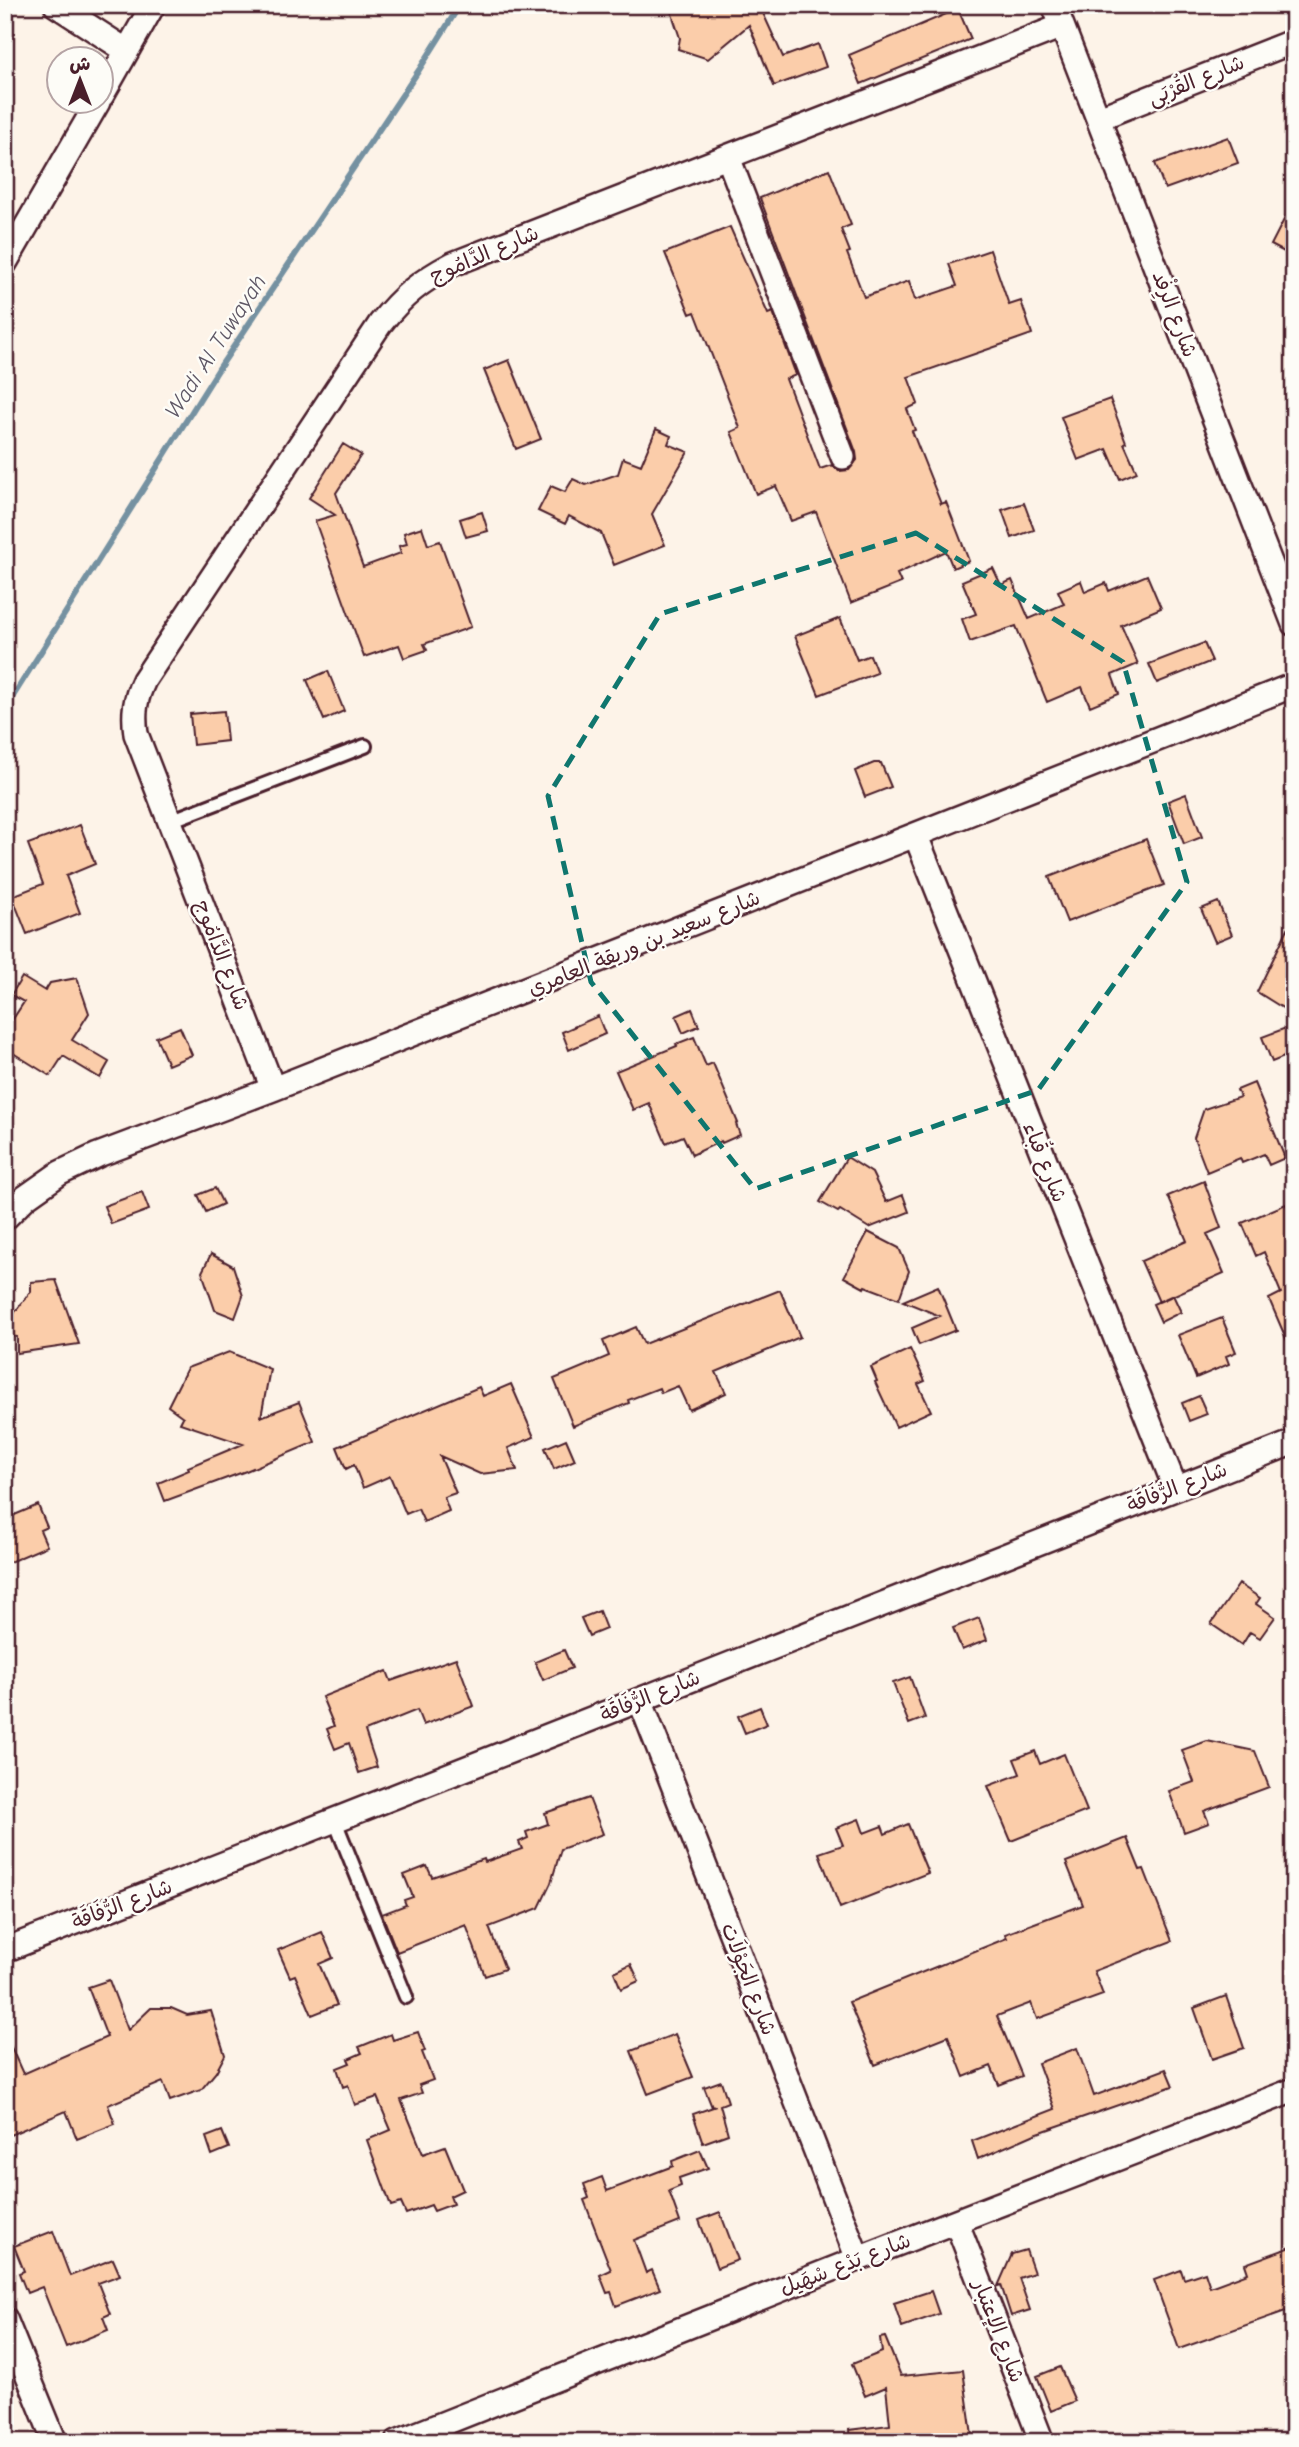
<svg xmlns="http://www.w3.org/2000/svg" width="1299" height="2447" viewBox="0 0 1299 2447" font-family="'Comic Neue','Playpen Sans Arabic',sans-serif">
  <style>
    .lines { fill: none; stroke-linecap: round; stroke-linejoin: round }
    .stream { stroke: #7491a1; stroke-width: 6 }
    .building { fill: #fbcdaa; stroke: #4a1f2b; stroke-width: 2 }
    .service-casing { stroke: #4a1f2b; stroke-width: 18 }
    .minor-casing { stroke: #4a1f2b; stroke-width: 28 }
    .service { stroke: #fdfcf7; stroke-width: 12 }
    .minor { stroke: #fdfcf7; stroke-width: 23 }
    .marked { fill: none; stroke: #0f766e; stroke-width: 5; stroke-dasharray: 14 9; stroke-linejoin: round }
    .labels { text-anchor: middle; stroke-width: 5; stroke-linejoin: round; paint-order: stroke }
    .street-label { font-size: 21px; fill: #4a1f2b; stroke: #fdfcf7 }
    .water-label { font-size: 23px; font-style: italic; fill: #5f5866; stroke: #fdfcf7 }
  </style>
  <rect width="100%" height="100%" fill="#fdf3e8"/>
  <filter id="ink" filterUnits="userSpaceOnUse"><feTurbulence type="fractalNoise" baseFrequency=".0143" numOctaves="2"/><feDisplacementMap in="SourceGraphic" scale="14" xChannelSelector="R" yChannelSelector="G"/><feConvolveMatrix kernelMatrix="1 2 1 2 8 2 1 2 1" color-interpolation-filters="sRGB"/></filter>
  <g filter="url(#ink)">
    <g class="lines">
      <!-- stream -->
      <path class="stream" d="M5,709L218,370L419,70L460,5"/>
    </g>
    <!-- building -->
    <path class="building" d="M669,5H773L763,13L783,57L818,44L826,67L774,86L749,25L708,59L678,49L680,38Z
      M958,9L971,39L861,84L849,55Z
      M1228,137L1238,163L1165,189L1155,163Z
      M829,169L851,225L841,229L850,252L847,253L864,297L909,281L915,300L957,286L949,264L990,250L1009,305L1021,301L1032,334L908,377L918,404L907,409L915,430L912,431L941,504L946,502L969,561L953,568L946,551L897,574L901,583L851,603L816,512L791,521L776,486L756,494L731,432L740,428L695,312L690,314L665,253L730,227L768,314L773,312L796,375L786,379L820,469L832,465L840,471L849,470L857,460L856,452L760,198Z
      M1294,200V257L1271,245Z
      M509,360L541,439L516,449L484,370Z
      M1110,399L1126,442L1124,443L1137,472L1120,479L1107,449L1078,460L1061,417Z
      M656,429L671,436L668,444L688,452L652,514L665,545L614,565L601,533L569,516L565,524L538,511L551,486L565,492L573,479L586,485L618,474L623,458L641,465Z
      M343,444L361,455L336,493L363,567L401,553L399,546L407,544L404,533L422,527L428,545L440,541L471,627L424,644L427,650L404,658L399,645L364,657L315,521L335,515L309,498Z
      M1024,503L1034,530L1012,538L1002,510Z
      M482,512L488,531L466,537L460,519Z
      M993,568L1001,585L1012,580L1029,619L1064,604L1058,591L1081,581L1085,592L1106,583L1109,591L1147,575L1161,608L1121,625L1138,664L1112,675L1119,694L1090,706L1082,687L1047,702L1016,626L970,642L962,619L976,614L962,581Z
      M840,618L857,660L870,655L877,673L819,695L795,636Z
      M1204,643L1212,661L1157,683L1149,664Z
      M328,671L344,711L324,720L307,680Z
      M224,711L227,741L193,745L190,714Z
      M874,763H881L891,787L865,797L855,771Z
      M1186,794L1202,837L1184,844L1168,801Z
      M80,825L95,864L66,876L80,913L27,934L12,896L43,884L28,844Z
      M1146,839L1164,885L1067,922L1049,877Z
      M1218,902L1232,935L1215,942L1201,909Z
      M1294,916V1015L1257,992Z
      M22,977L45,991L50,983L77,978L89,1013L72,1040L109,1062L100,1078L63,1056L50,1076L5,1048V1031L24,1002L11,995Z
      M692,1009L699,1026L683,1033L676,1016Z
      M598,1016L605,1034L569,1050L562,1032Z
      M1294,1025V1053L1272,1062L1262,1037Z
      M180,1027L192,1055L168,1065L156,1037Z
      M694,1037L706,1066L713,1063L738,1123L736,1124L740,1135L722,1143L721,1141L692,1155L683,1136L666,1143L649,1103L633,1110L616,1071L677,1046L676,1044Z
      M1254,1083L1285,1158L1269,1165L1264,1154L1242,1163L1240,1158L1207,1172L1194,1138L1204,1109L1240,1097L1237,1090Z
      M847,1157L872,1173L886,1202L903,1195L909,1212L869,1228L840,1210L838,1212L820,1202Z
      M1204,1181L1221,1228L1207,1234L1224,1273L1159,1302L1141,1261L1187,1241L1168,1196Z
      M215,1188L223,1204L206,1212L198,1195Z
      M142,1192L149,1210L111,1224L104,1206Z
      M1286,1204L1294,1222V1357L1269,1299L1281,1293L1264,1252L1256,1256L1242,1223Z
      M868,1232L899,1248L909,1271L899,1299L865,1286L864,1288L844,1277Z
      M211,1254L233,1266L243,1296L235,1318L215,1310L202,1272Z
      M56,1280L79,1344L17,1353V1337L7,1336V1318L12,1316L31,1291V1282Z
      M938,1286L956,1330L919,1345L912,1328L940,1316L903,1301Z
      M780,1290L800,1337L716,1372L726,1393L689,1410L678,1386L661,1393L659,1388L628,1400L629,1403L573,1426L554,1379L609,1356L603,1341L636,1327L644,1344Z
      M1173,1295L1181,1312L1161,1322L1153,1304Z
      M1222,1318L1236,1352L1226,1356L1229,1364L1196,1378L1178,1335Z
      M910,1349L925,1381L918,1384L931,1411L896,1427L875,1382L877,1381L871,1367Z
      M229,1352L270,1369L261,1417L299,1402L315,1442L246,1471L165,1501L158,1483L189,1470L188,1467L243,1444L180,1423L183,1417L168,1406L187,1368Z
      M511,1384L534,1437L508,1448L517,1470L480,1474L440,1456L456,1493L444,1497L449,1511L424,1522L418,1509L406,1514L390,1476L363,1488L354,1465L346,1469L337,1447L479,1387L483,1396Z
      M1199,1396L1207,1414L1189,1421L1182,1403Z
      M566,1439L575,1460L554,1469L545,1448Z
      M38,1505L47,1527L40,1530L47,1546L5,1564V1519Z
      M1239,1584L1260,1598L1256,1604L1275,1617L1260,1638L1250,1632L1242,1645L1211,1624Z
      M599,1611L606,1629L589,1636L581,1618Z
      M979,1618L987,1640L962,1650L953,1628Z
      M564,1650L572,1668L543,1680L535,1662Z
      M456,1658L474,1706L423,1725L417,1710L365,1731L377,1767L359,1773L349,1743L335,1749L327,1729L334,1726L322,1697L387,1671L391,1681Z
      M910,1677L925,1718L909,1724L893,1683Z
      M760,1707L767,1724L745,1733L738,1716Z
      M1207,1741L1255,1751L1269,1787L1204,1811L1209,1823L1184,1832L1169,1791L1194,1782L1182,1750Z
      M1035,1751L1040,1764L1064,1754L1087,1811L1011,1841L988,1786L1020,1774L1014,1759Z
      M589,1798L603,1834L561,1849L551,1883L539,1908L489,1927L505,1969L485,1976L466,1925L397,1952L382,1914L406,1905L404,1900L413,1897L404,1875L427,1866L432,1877L484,1859L485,1862L522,1849L519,1842L528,1838L526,1832L548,1824L545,1813Z
      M859,1819L864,1833L882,1826L885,1834L908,1824L928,1873L840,1908L819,1853L843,1845L836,1828Z
      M1127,1838L1140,1870L1144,1869L1172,1941L1094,1971L1103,1995L1037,2019L1031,2003L997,2016L1022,2076L999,2085L991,2066L964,2077L948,2036L875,2065L849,2002L1007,1938L1005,1934L1083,1905L1066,1862Z
      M322,1932L333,1958L319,1964L337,2005L312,2015L295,1975L290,1977L278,1950Z
      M631,1964L639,1981L621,1989L614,1972Z
      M109,1980L128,2030L151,2008H171L187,2015L211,2011L225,2055L216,2072L201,2090L170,2101L163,2082L108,2105L115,2124L77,2139L66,2111L10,2135L5,2125V2034L23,2074L107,2037L88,1987Z
      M1226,1996L1244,2048L1212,2059L1194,2008Z
      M418,2032L425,2051L422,2052L433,2080L419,2085L422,2093L401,2100L423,2154L445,2146L463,2190L450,2196L453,2204L434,2211L431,2205L406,2214L401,2203L391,2206L367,2140L391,2130L377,2097L355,2105L348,2085L343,2087L337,2068L350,2063L348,2059L362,2053L359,2047L391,2034L393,2040Z
      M675,2034L693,2077L648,2094L631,2051Z
      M1077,2048L1094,2096L1166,2069L1173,2086L1035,2134L978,2159L972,2141L1055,2109L1038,2063Z
      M721,2081L728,2102L720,2105L728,2134L703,2143L693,2114L716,2106L712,2107L704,2087Z
      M222,2131L229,2148L212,2155L206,2137Z
      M700,2150L708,2168L679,2178L681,2186L669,2191L680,2222L634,2240L646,2273L652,2270L660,2289L616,2306L611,2292L607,2293L600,2275L611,2270L584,2200L589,2198L584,2184L602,2177L607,2191L673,2166L672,2161Z
      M720,2212L738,2260L717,2268L699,2220Z
      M53,2231L70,2276L113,2259L120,2275L98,2283L110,2314L103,2317L108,2330L66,2347L42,2287L27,2293L19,2273L24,2271L14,2246Z
      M1294,2246V2308L1179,2349L1154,2280L1181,2270L1184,2279L1205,2272L1210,2287L1248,2273L1245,2264Z
      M1026,2250L1034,2273L1019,2278L1030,2310L1011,2316L1001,2285L998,2286L1012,2254Z
      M931,2291L939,2314L902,2327L894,2303Z
      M885,2337L901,2376L963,2370L973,2442H850L849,2430L890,2425L886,2387L865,2396L852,2364L882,2352L880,2338Z
      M1060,2367L1075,2401L1051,2411L1037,2376Z"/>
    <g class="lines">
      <defs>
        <path id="service" d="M170,821L365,746
          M335,1821L406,1997"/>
        <path id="minor" d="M56,5L127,51
          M1054,5L1294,624
          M102,95L153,5
          M1099,118L1294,41
          M728,157L843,457
          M5,263L98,102
          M916,836L1175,1487
          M273,1089L136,734C133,713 135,699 144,680L380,324C403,295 421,281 453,264L1062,26
          M5,1218L26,1197L60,1173L98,1155L273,1089L1294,685
          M640,1700L858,2259
          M5,1950L1294,1442
          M956,2221L1042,2442
          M5,2319L55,2442
          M397,2442L858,2259L1294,2090"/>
      </defs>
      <!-- service casing -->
      <use href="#service" class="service-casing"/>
      <!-- minor casing -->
      <use href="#minor" class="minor-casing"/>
      <!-- service -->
      <use href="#service" class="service"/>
      <!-- minor -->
      <use href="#minor" class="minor"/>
    </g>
  </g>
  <!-- marked area -->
  <path class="marked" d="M916,533L1123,662L1187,882L1038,1090L755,1189L591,982L548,796L660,614Z"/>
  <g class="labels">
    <!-- street labels -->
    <g class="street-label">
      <text transform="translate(1196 80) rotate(-22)" y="7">شارع القُرْبَى</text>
      <text transform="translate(484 254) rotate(-23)" y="7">شارع الدَّامُوج</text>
      <text transform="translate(1175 314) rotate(69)" y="7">شارع الرِفْد</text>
      <text transform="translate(644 943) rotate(-22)" y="7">شارع سعيد بن وريقة العامري</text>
      <text transform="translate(222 955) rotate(69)" y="7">شارع الدَّامُوج</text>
      <text transform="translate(1045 1162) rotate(68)" y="7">شارع قُباء</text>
      <text transform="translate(1177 1487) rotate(-21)" y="7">شارع الرُّفَاقَة</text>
      <text transform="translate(650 1696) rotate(-22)" y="7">شارع الرُّفَاقَة</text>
      <text transform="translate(122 1904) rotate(-21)" y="7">شارع الرُّفَاقَة</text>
      <text transform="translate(749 1979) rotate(69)" y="7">شارع الجَوْلاَت</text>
      <text transform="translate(845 2264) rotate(-21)" y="7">شارع بَدْع سْهَيل</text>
      <text transform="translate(999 2331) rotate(69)" y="7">شارع الإعتبار</text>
    </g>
    <!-- water labels -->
    <g class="water-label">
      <text transform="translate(215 346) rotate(-57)" y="8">Wadi Al Tuwayah</text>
    </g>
  </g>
  <!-- margin -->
  <rect width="1299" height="2447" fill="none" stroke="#fdfcf7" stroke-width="28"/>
  <rect x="14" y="14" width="1271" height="2419" fill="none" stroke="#4a1f2b" stroke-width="2.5" filter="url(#ink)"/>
  <!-- north arrow -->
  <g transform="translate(80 80)"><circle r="33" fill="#fdfcf7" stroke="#b5a4a5" stroke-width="2"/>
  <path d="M0-5L12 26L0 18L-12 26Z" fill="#4a1f2b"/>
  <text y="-10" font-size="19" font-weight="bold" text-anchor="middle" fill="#4a1f2b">ش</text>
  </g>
</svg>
